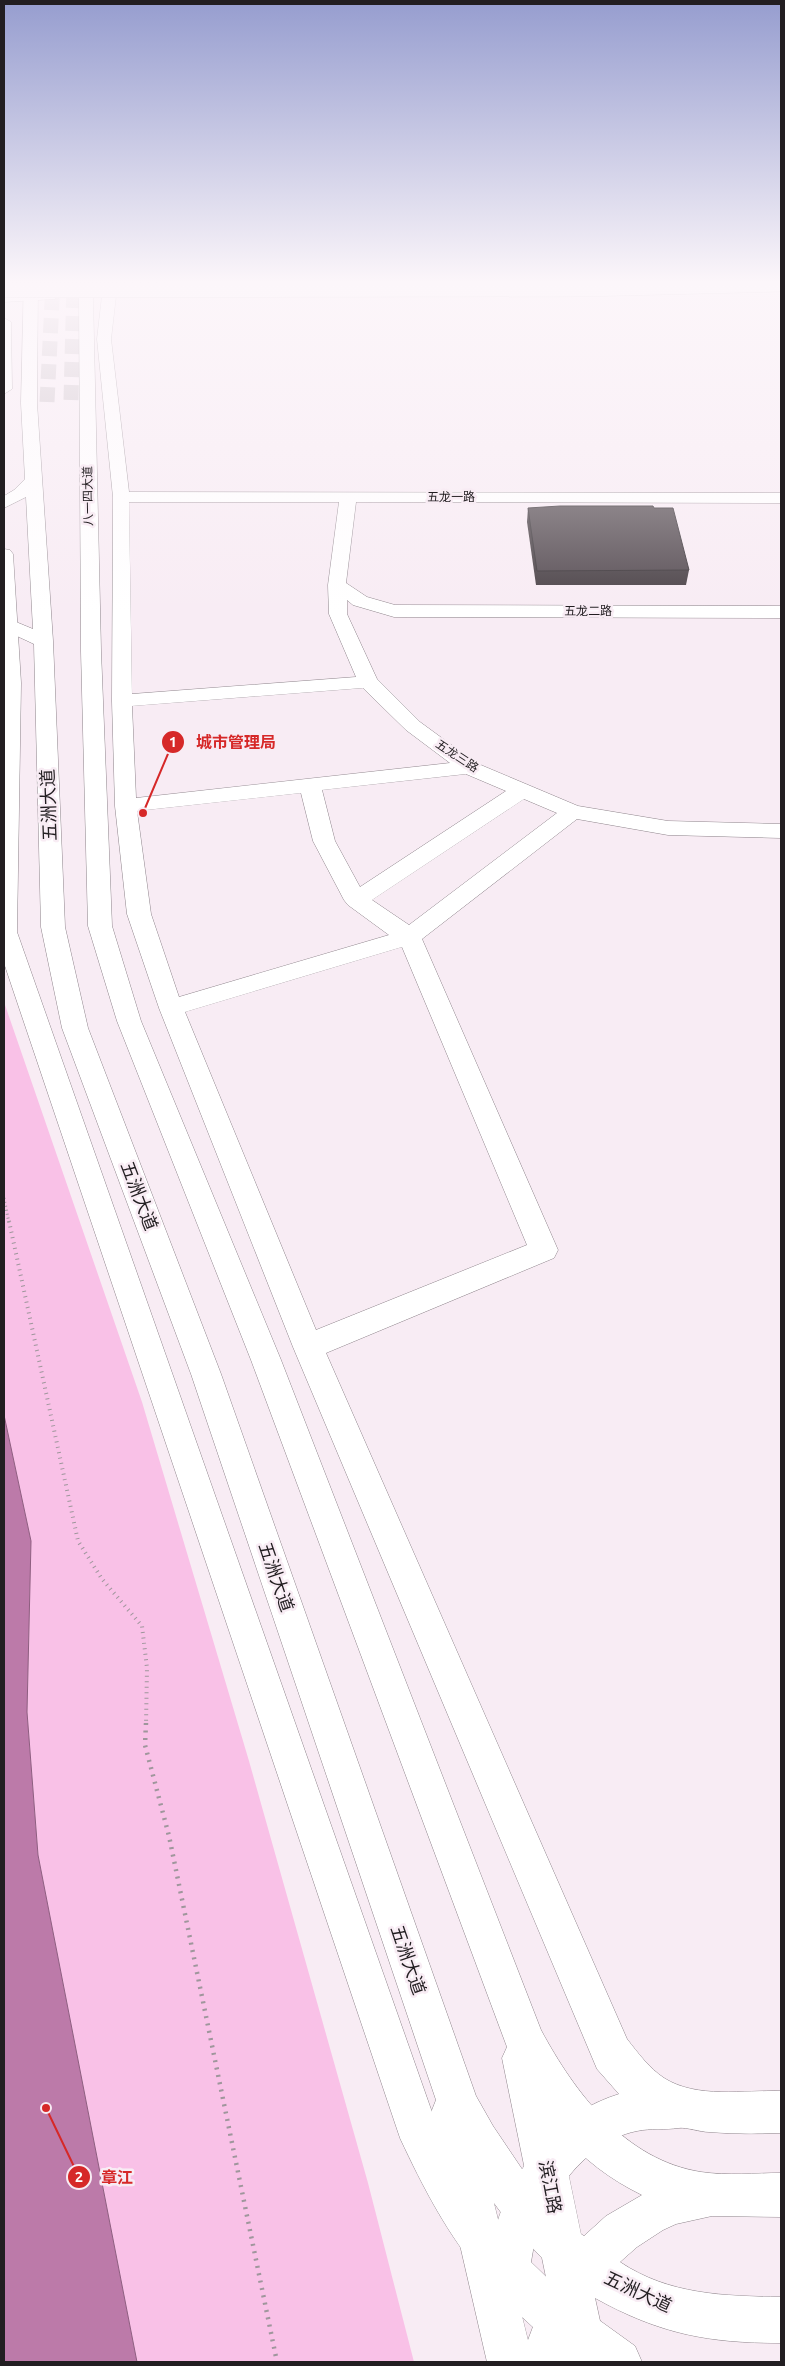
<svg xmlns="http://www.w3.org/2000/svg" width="785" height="2366" viewBox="0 0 785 2366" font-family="Ubuntu,'Noto Sans SC',sans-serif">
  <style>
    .green { fill: #f9c1e7 }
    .water { fill: #bc7aa9; stroke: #8e5e80 }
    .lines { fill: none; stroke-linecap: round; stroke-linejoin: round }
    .major-tunnel { stroke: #cdc3ca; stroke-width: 15; stroke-dasharray: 15 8; stroke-linecap: butt }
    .minor-casing { stroke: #8f858c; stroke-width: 1 }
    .major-casing { stroke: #8f858c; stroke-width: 1 }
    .highway-casing { stroke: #8f858c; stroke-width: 1 }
    .path-far2 { stroke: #9f969c; stroke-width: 3; stroke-dasharray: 1 3; stroke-linecap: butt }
    .path-far1 { stroke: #9f969c; stroke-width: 4; stroke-dasharray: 1 4.5; stroke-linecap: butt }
    .path { stroke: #9f969c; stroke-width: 4.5; stroke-dasharray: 2 5.5; stroke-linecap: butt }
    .minor { fill: #fff; fill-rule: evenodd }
    .major { fill: #fff; fill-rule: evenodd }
    .highway { fill: #fff; fill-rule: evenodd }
    .highway-bridge-casing { stroke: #8f858c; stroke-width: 16; stroke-linecap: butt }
    .highway-bridge { stroke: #fff; stroke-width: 15 }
    .wall { fill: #4a4247 }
    .building { fill: #564d53; stroke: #3c363a }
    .labels { text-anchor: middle; stroke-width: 5; stroke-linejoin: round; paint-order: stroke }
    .far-street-label { font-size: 12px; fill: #221e21; stroke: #f8ecf4 }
    .near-street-label { font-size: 18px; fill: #221e21; stroke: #f8ecf4 }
    .leader { fill: none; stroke: #d62828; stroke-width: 2 }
    .callout-dot { fill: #d62828; stroke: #f8ecf4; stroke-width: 2 }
    .mark-label { font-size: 15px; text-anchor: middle; font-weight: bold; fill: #fff }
    .callout-label { font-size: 16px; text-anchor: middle; font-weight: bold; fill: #d62828; stroke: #f8ecf4; stroke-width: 5; stroke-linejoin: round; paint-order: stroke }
  </style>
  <rect width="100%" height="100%" fill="#f8ecf4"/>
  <!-- green -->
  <path class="green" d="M4,1002L142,1402L249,1761L368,2183L414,2362H137L38,1855L27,1712L31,1541L4,1415Z"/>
  <!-- water -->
  <path class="water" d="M4,1415L31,1541L27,1712L38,1855L137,2362H4Z"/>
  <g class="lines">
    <!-- major-tunnel -->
    <path class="major-tunnel" d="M71,400L74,282
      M47,402L53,282"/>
    <defs>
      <path id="minor" d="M101,282H113L116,296L111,339L129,492L781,493V503L356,502L346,583L367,597L395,605L781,606V618L394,617L353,605L347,600V614L377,679L420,722L476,763L578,806L668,821L781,824V838L668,835L577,819L422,939L558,1250L554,1258L326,1353L627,2039C638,2053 649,2068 664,2078C697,2099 744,2090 781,2091V2133C757,2134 733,2134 709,2132C700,2132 687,2127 679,2128C665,2130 651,2128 637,2131C606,2137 580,2160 562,2185C546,2209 535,2234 531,2262L567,2297L635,2346L642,2362H579L535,2329L509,2305L505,2306L489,2300L483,2284L484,2277C448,2236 423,2187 400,2138L4,963V549L10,550L13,554L21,683L17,932L433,2115L469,2182L497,2223C516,2163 558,2113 619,2094L597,2069L293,1347L159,1008L127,914L115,806L112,701L113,497L97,339L102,296ZM129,502H339L328,585L329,614L356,677L132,694ZM363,688L406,730L450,763L136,798L132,706ZM466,774L506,791L360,887L335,841L322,790ZM301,793L313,841L344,900L348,905L389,935L179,997L151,914L137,811ZM524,799L557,813L409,925L372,900ZM402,947L527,1245L316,1330L185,1012Z
        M4,318L11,322L12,389L4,394Z"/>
      <path id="major" d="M24,282H38L37,403L53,641L65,927L88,1028L221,1374L476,2096L493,2126L526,2175L502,2058L507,2047L251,1360L117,1021L88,926L81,651L79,296L82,282H95L93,296L101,651L112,926L141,1021L281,1360L541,2030C575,2093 625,2160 701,2172C728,2176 755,2173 781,2173V2217L712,2216L676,2224L663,2230L637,2247L620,2262C669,2295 725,2296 781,2297V2343C708,2343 660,2334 595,2298L609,2362H487L430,2115L436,2100L191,1374L62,1028L41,927L34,644L4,630V617L33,629L26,497L4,508V496L14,490L25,479L21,403ZM560,2133C584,2159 609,2179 642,2195L606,2216L584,2236L581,2234ZM494,2203L508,2222L542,2258L548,2287L528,2340Z"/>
      <path id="highway" d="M50,292L57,296L55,299L4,302V294Z"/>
    </defs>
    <!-- minor casing -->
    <use href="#minor" class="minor-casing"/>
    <!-- major casing -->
    <use href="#major" class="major-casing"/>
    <!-- highway casing -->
    <use href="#highway" class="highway-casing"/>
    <!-- path-far2 -->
    <path class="path-far2" d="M4,1198L9,1223"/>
    <!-- path-far1 -->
    <path class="path-far1" d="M9,1221L78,1541L102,1579L142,1626L147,1668L146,1725"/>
    <!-- path -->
    <path class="path" d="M146,1723L145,1745L169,1836L277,2362"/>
    <!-- minor -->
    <use href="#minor" class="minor"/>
    <!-- major -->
    <use href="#major" class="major"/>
    <!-- highway -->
    <use href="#highway" class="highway"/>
    <defs>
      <path id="highway-bridge" d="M4,290L582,289L781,284"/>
    </defs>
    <!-- highway-bridge casing -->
    <use href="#highway-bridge" class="highway-bridge-casing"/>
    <!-- highway-bridge -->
    <use href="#highway-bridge" class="highway-bridge"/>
  </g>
  <!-- wall -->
  <path class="wall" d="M528,508H654L689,570L686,585H536L527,522Z"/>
  <!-- building -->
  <path class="building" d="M560,506H653L654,508H673L689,570L537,571L528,508Z"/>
  <!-- sky -->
  <linearGradient id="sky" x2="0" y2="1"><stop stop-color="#969dcf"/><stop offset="0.46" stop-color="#fcf6fa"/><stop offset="1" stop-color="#fcf6fa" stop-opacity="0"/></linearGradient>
  <rect width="785" height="613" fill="url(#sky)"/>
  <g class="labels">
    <!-- far-street labels -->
    <g class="far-street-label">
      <text transform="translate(88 496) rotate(-91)" y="4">八一四大道</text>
      <text x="451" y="501">五龙一路</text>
      <text x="588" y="615">五龙二路</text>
      <text transform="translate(457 756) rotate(33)" y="4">五龙三路</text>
    </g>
    <!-- near-street labels -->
    <g class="near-street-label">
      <text transform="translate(49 805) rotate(-92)" y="6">五洲大道</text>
      <text transform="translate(139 1196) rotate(69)" y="6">五洲大道</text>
      <text transform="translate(276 1577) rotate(71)" y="6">五洲大道</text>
      <text transform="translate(408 1960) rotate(71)" y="6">五洲大道</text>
      <text transform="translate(550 2187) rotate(79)" y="6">滨江路</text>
      <text transform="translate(638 2292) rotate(25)" y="6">五洲大道</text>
    </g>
  </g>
  <!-- callouts -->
  <path class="leader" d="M143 813L173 742M46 2108L79 2177"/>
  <g class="callout-dot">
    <circle cx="143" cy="813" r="5"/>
    <circle cx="46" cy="2108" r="5"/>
    <circle cx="173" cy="742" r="12"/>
    <circle cx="79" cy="2177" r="12"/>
  </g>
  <g class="mark-label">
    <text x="173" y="747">1</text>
    <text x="79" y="2182">2</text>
  </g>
  <g class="callout-label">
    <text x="236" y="748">城市管理局</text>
    <text x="117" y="2183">章江</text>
  </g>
  <!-- border -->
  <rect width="785" height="2366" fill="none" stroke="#221e21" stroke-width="10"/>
</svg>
